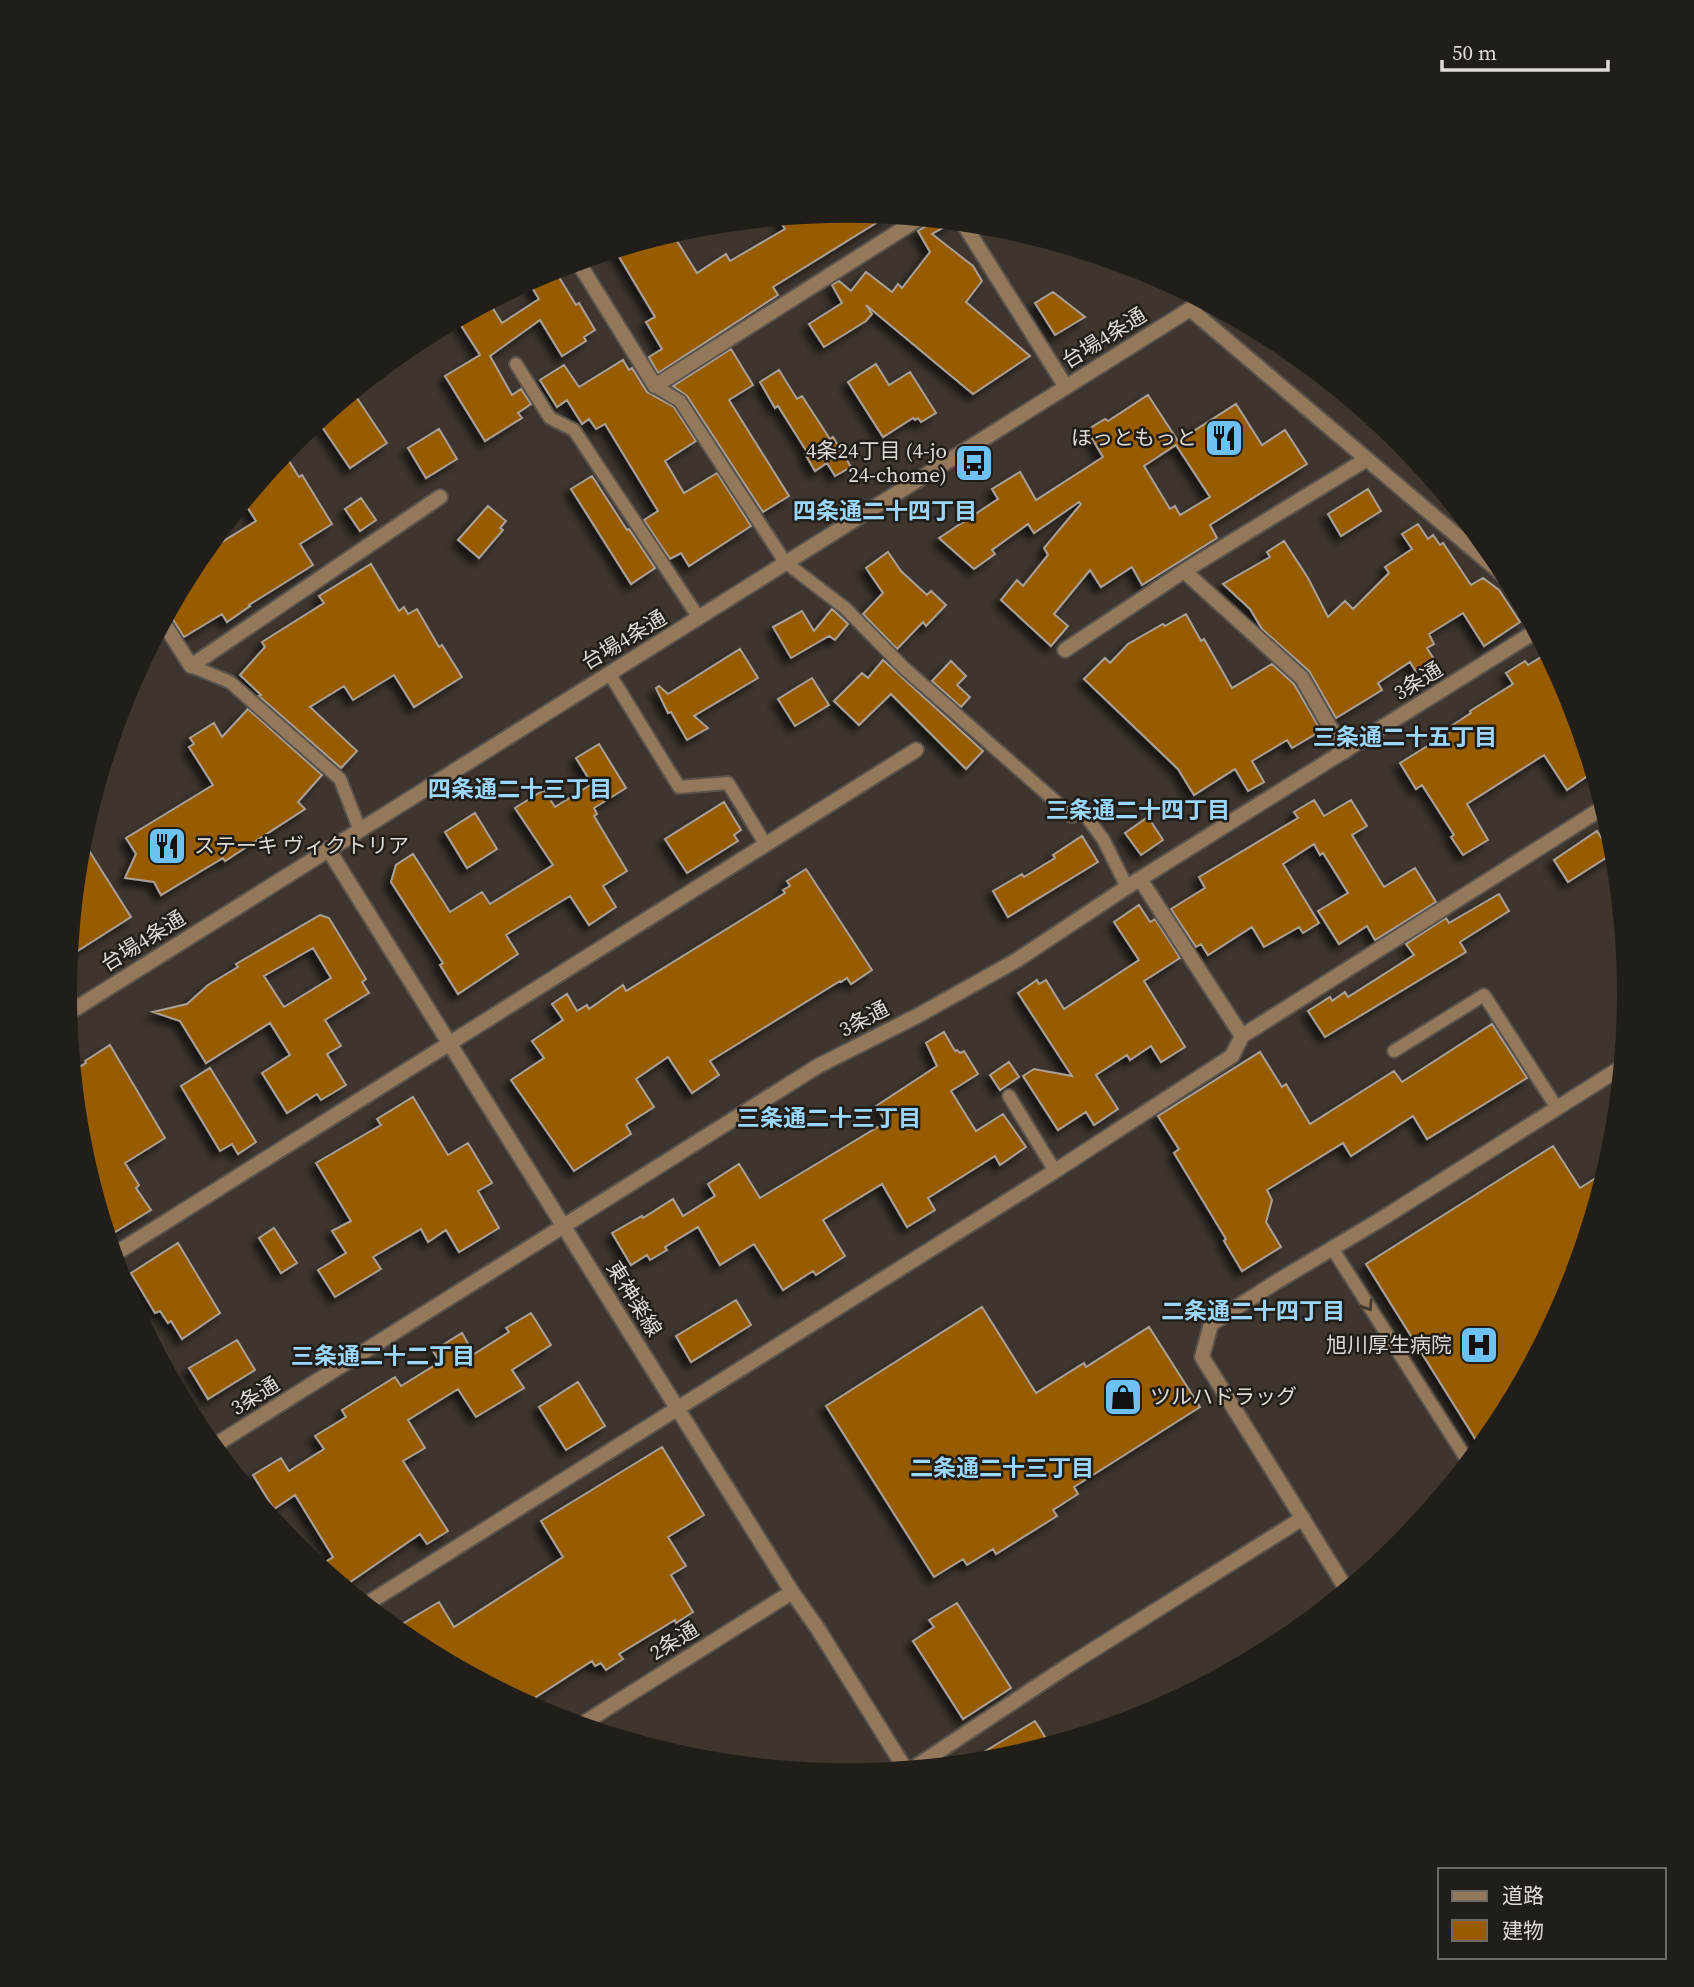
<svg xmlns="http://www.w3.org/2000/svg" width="1694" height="1987" viewBox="0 0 1694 1987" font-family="'Source Serif 4','Noto Sans JP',serif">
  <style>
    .building { fill: #985b00; stroke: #aaa097; stroke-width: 2; fill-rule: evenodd; filter: url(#shadow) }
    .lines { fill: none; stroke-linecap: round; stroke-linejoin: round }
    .service-casing { stroke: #5a534c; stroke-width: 16 }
    .minor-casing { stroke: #5a534c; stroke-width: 18 }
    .tertiary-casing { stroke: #5a534c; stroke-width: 18 }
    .service { stroke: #94785c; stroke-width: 12 }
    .minor { stroke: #94785c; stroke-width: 14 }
    .tertiary { stroke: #94785c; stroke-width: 14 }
    .oneway { stroke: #44392e }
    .labels { text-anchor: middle; stroke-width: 5; stroke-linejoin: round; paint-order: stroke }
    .street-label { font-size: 21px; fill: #dfdad5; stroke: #211e1a }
    .poi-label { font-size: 21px; fill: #dfdad5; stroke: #211e1a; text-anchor: end }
    .neighbourhood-label { font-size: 23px; font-weight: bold; fill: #9bd7fc; stroke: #211e1a }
  </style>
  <defs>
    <filter id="shadow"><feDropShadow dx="-6" dy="6" stdDeviation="3.5" flood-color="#0009"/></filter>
  </defs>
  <rect width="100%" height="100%" fill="#3d352e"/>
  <!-- building -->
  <path class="building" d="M847,211L889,215L773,287L778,295L658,373L649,357L662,349L646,322L655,317L615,250L672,233L697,273L726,254L730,261L785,229L778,218Z
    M929,219L953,222L932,234L973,266L982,281L966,302L1030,356L973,394L866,305L872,314L866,321L824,347L809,324L842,303L832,285L839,281L851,291L866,272L892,292L898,284L902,288L930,252L918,231L926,226Z
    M554,269L576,305L579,303L595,330L584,337L586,341L562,356L540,320L490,356L512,395L521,389L531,404L518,413L522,418L485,441L445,376L480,355L457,319L489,302L502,323L539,299L528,281Z
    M1053,292L1085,317L1055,335L1035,303Z
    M731,349L753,385L729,400L789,496L763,512L687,396L673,386Z
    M623,360L629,370L632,368L647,392L674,407L696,441L665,461L684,493L717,473L751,526L689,566L681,553L670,559L644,520L658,511L605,424L596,429L589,419L582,424L567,400L557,407L540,380L564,365L579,387Z
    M876,364L889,385L910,372L936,413L921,422L918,418L915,420L913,418L883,437L848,382Z
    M779,370L797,399L802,396L830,439L833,437L851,467L835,476L827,463L815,471L805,454L807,452L778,406L775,408L760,382Z
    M353,392L387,443L350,468L318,421Z
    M1148,395L1178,441L1236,404L1262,445L1285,430L1307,464L1210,525L1217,538L1142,585L1132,567L1101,587L1090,570L1054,614L1068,626L1051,646L1001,600L1017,580L1023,586L1048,555L1044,548L1081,504L1079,502L1034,533L1028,524L992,550L995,554L974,569L939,538L998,499L992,489L1020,472L1036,500L1103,457L1087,430L1105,419L1108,421ZM1176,445L1210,497L1180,515L1175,506L1170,509L1144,466Z
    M439,429L457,459L426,478L408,448Z
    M284,453L299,477L302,475L332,524L300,544L313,565L249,605L250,606L227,622L222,614L184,637L168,612L197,559L209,543L212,548L256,521L244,502Z
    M592,476L627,530L629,529L655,568L631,584L571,489Z
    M1368,489L1381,511L1341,536L1328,514Z
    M361,498L376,520L360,531L345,509Z
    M488,506L506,521L500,528L503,530L479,558L458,540Z
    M1418,524L1428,539L1433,535L1440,545L1443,543L1471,585L1483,578L1499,590L1520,622L1484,646L1463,613L1429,634L1434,644L1427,648L1435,661L1416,672L1410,662L1378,683L1382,690L1336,718L1309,671L1262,629L1250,609L1223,584L1270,557L1267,552L1284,541L1308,578L1328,617L1345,601L1353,609L1389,573L1385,567L1412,549L1402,534Z
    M888,552L901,571L927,595L931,591L946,605L926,626L923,622L897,649L863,614L883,593L866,568Z
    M371,564L399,611L404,607L408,614L417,609L439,647L442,645L462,677L414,707L394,675L353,700L344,686L310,707L357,751L341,768L259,696L261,695L240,675L265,647L262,642L324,603L319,596Z
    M832,609L848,624L835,640L829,636L791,658L773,627L802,611L814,631Z
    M1186,614L1201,641L1204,639L1232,688L1272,664L1294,684L1320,729L1319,732L1292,748L1287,740L1252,761L1264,782L1248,791L1235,769L1194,795L1178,769L1084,679L1105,658L1110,663L1128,644L1163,624L1165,626Z
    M740,649L758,678L694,716L708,728L687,740L671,712L668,713L656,688L659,686L668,694Z
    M1548,653L1570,695L1593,772L1567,790L1544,755L1467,804L1488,840L1463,855L1451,837L1454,835L1422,785L1416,789L1400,763L1450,732L1448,728L1471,713L1470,711L1513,684L1506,673L1525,661L1528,665Z
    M883,660L983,751L966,769L891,694L859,725L834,701L862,673L868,678Z
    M951,661L966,676L957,685L970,697L961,707L932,681Z
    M812,678L829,705L795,726L778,699Z
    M248,709L322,775L298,802L305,809L225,861L223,858L161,895L154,882L125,878L136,854L126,838L213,785L189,747L194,744L190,738L214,723L222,737Z
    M599,744L626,788L594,808L597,814L594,816L627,871L603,886L616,907L589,925L570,896L506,935L518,954L458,994L440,965L443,963L391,882L396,865L413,854L450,912L482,892L490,904L553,865L515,808L544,790L555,807L592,784L576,758Z
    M1314,800L1324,816L1351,800L1367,826L1352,835L1384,887L1415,868L1436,902L1375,940L1367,926L1339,944L1318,911L1348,893L1323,853L1320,855L1314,844L1283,864L1319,923L1303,933L1299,927L1264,947L1252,927L1208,955L1201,944L1196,947L1171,909L1205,888L1199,877L1298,818L1294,812Z
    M724,802L741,830L734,835L738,841L687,873L665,839Z
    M475,813L497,849L467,868L445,832Z
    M1148,817L1163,840L1141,855L1125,833Z
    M1597,831L1612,854L1568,882L1554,860Z
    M1082,836L1098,862L1008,917L993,891L1022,874L1024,877L1055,858L1053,855Z
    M81,838L131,917L68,957L80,841Z
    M806,869L872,970L851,984L847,978L841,982L840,981L710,1061L719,1075L692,1093L668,1057L636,1079L654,1107L626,1125L631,1134L574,1171L511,1080L544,1058L532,1041L563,1020L552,1004L567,994L577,1011L587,1005L589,1009L623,985L626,991L785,893L783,890L790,886L787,881Z
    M1499,894L1509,911L1460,942L1466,952L1325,1037L1308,1011L1330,997L1332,1001L1345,992L1348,997L1414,955L1406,944L1446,918L1449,923Z
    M1139,905L1150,922L1155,919L1180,958L1144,981L1185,1047L1161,1062L1151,1046L1130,1060L1127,1055L1096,1075L1118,1109L1094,1125L1086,1112L1058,1130L1023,1076L1034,1069L1072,1076L1018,993L1037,980L1039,984L1046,980L1064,1009L1139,960L1114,922Z
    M320,915L329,918L366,979L362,982L369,993L325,1020L341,1046L327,1054L346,1085L321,1100L317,1094L287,1113L262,1073L290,1055L270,1023L206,1063L180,1021L153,1012L187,1004L208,985L238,967L236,964ZM313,948L331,978L284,1007L264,976Z
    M1492,1024L1527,1078L1427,1139L1413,1116L1351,1156L1343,1143L1267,1190L1272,1200L1266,1222L1281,1247L1242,1271L1224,1241L1226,1239L1174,1153L1179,1149L1158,1116L1260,1052L1282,1087L1286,1084L1310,1124L1394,1071L1402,1082Z
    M944,1032L955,1051L957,1050L960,1053L964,1051L978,1074L951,1091L976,1131L1003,1114L1026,1147L1000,1165L995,1156L928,1198L935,1210L907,1227L882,1184L823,1220L845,1256L816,1275L813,1271L783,1290L754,1244L720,1265L698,1227L665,1247L667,1250L650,1260L647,1255L631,1265L612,1233L642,1216L643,1218L673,1199L683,1216L715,1196L708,1184L739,1164L760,1198L886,1122L876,1106L937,1066L926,1043Z
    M110,1045L165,1138L125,1163L139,1185L136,1188L151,1210L107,1237L80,1146L72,1071L86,1063L85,1061Z
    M1009,1062L1019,1077L1000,1090L990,1075Z
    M210,1068L256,1142L238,1154L232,1144L220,1151L181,1086Z
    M413,1097L448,1155L468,1143L492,1183L478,1191L499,1228L459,1252L446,1230L428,1242L421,1229L373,1257L381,1269L335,1297L318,1270L346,1253L332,1231L351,1221L316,1163L381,1125L377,1119Z
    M1553,1146L1580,1188L1607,1171L1570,1293L1497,1428L1481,1448L1366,1264Z
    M274,1228L297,1263L281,1273L259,1238Z
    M178,1243L220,1313L182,1339L171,1321L168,1323L160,1311L155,1313L131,1273Z
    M736,1300L751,1325L691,1362L676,1336Z
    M982,1307L1036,1393L1084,1363L1086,1367L1149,1327L1200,1407L1074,1487L1078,1494L1053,1510L1057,1516L996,1554L993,1549L967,1565L963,1559L934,1577L826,1406Z
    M531,1313L551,1345L512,1370L524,1388L476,1417L458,1389L408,1420L425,1448L403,1461L448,1531L427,1544L420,1534L343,1587L318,1567L333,1557L295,1495L274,1509L253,1475L281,1458L289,1471L324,1449L315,1436L346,1417L342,1410L395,1377L401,1386L440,1362L433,1351L462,1333L474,1354L509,1332L506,1328Z
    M237,1340L255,1370L208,1399L189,1368Z
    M578,1382L605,1426L566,1450L539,1407Z
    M662,1447L704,1515L668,1537L686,1566L671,1575L693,1612L676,1623L675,1620L619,1654L623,1659L606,1670L601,1663L595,1666L592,1661L525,1704L412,1644L394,1629L439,1602L454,1627L563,1557L541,1521Z
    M957,1603L1011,1688L963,1719L913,1641L934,1627L929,1620Z
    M1035,1721L1050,1745L999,1761L964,1764Z"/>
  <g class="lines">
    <defs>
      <path id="service" d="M516,364L550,418L574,430L699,618
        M655,386L680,401L785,562L845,608L904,668L1072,816L1082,811L1103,839L1127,887
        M191,666L230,682L340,779L359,828
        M609,673L679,787L728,783L766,845
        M1394,1051L1484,995L1557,1108
        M1009,1096L1055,1171
        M1332,1248L1469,1463"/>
      <path id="minor" d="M963,223L1066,387
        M578,262L655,386L920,218
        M1190,309L1508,579
        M1184,571L1302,678L1344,752
        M163,622L191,666L440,497
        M1065,650L1184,571L1367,459
        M1140,879L1242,1036
        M113,1255L916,750
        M212,1447L818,1066L917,1016L1017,960L1127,887L1536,631
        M1347,1590L1202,1357L1211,1324L1276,1282L1383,1218L1622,1067
        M365,1605L1055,1171L1232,1056L1242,1036L1604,807
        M912,1769L1069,1665L1303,1518"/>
      <path id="tertiary" d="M328,849L792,1592L818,1629L906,1770
        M67,1014C445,775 825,540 1203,301
        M579,1726L792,1592"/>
    </defs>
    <!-- service casing -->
    <use href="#service" class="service-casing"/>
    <!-- minor casing -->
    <use href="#minor" class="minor-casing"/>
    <!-- tertiary casing -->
    <use href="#tertiary" class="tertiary-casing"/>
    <!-- service -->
    <use href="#service" class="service"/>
    <!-- minor -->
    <use href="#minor" class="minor"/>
    <!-- tertiary -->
    <use href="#tertiary" class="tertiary"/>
  </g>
  <!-- one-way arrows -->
  <defs><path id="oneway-chevron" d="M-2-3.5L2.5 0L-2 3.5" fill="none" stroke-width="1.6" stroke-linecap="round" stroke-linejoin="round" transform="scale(1.75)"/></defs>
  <use class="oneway" href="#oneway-chevron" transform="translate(1368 1306) rotate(57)"/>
  <!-- icons -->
  <defs>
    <symbol id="restaurant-square" viewBox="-11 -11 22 22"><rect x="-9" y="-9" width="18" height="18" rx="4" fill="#6ec2f3" stroke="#211e1a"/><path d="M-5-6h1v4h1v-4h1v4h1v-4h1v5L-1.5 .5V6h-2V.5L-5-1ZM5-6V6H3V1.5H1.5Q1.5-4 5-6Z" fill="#111"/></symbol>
    <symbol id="bus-square" viewBox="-11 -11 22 22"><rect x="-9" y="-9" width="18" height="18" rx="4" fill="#6ec2f3" stroke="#211e1a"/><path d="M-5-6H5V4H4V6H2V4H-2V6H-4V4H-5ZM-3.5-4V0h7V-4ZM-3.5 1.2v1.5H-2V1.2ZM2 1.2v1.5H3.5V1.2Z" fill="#111"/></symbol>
    <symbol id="hospital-square" viewBox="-11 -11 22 22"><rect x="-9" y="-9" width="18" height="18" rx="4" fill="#6ec2f3" stroke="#211e1a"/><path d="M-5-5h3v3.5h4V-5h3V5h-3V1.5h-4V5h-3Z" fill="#111"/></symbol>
    <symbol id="shop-square" viewBox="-11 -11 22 22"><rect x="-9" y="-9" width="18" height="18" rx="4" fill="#6ec2f3" stroke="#211e1a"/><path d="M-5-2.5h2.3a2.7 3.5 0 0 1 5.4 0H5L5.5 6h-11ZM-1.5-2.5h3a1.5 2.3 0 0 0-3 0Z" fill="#111"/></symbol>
  </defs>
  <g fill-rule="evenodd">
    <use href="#restaurant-square" x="1202" y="416" width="44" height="44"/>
    <use href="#bus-square" x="952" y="441" width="44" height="44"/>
    <use href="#restaurant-square" x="145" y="824" width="44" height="44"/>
    <use href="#hospital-square" x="1457" y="1323" width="44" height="44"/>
    <use href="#shop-square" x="1101" y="1375" width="44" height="44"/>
  </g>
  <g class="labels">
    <!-- street labels -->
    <g class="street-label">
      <text transform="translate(1104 338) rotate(-32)" y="7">台場4条通</text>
      <text transform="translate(624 640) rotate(-31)" y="7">台場4条通</text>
      <text transform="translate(1418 681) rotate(-32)" y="7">3条通</text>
      <text transform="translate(143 941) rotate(-32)" y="7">台場4条通</text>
      <text transform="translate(864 1019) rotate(-27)" y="7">3条通</text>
      <text transform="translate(634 1299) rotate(58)" y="7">東神楽線</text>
      <text transform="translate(255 1396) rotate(-32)" y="7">3条通</text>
      <text transform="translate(674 1641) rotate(-32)" y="7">2条通</text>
    </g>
    <!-- poi labels -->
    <g class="poi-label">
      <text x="1197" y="445">ほっともっと</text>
      <text x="947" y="458">4条24丁目 (4-jo<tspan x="947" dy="24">24-chome)</tspan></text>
      <text x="194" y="853" text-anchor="start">ステーキ ヴィクトリア</text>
      <text x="1452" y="1352">旭川厚生病院</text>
      <text x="1150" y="1404" text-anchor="start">ツルハドラッグ</text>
    </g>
    <!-- neighbourhood labels -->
    <g class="neighbourhood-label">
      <text x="885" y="519">四条通二十四丁目</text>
      <text x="1405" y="745">三条通二十五丁目</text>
      <text x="520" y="797">四条通二十三丁目</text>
      <text x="1138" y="818">三条通二十四丁目</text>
      <text x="829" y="1126">三条通二十三丁目</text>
      <text x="1253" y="1319">二条通二十四丁目</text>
      <text x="383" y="1364">三条通二十二丁目</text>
      <text x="1002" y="1476">二条通二十三丁目</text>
    </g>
  </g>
  <!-- crop -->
  <path d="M0 0H1694V1987H0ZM77 993a770 770 0 1 1 1540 0a770 770 0 1 1-1540 0Z" fill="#211e1a" fill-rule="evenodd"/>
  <!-- legend -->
  <rect x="1438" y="1868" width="228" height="91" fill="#211e1a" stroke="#6d6965" stroke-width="2"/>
  <rect x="1452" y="1891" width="35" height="10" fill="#94785c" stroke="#6d6965" stroke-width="2"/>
  <text x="1502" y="1903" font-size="21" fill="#dfdad5">道路</text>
  <rect x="1452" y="1920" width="35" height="21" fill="#985b00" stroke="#6d6965" stroke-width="2"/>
  <text x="1502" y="1938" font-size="21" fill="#dfdad5">建物</text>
  <!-- scale -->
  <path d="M1442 60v10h166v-10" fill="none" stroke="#dfdad5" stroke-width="3.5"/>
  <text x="1452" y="60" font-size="21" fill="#dfdad5" stroke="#211e1a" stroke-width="5" paint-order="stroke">50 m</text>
</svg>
